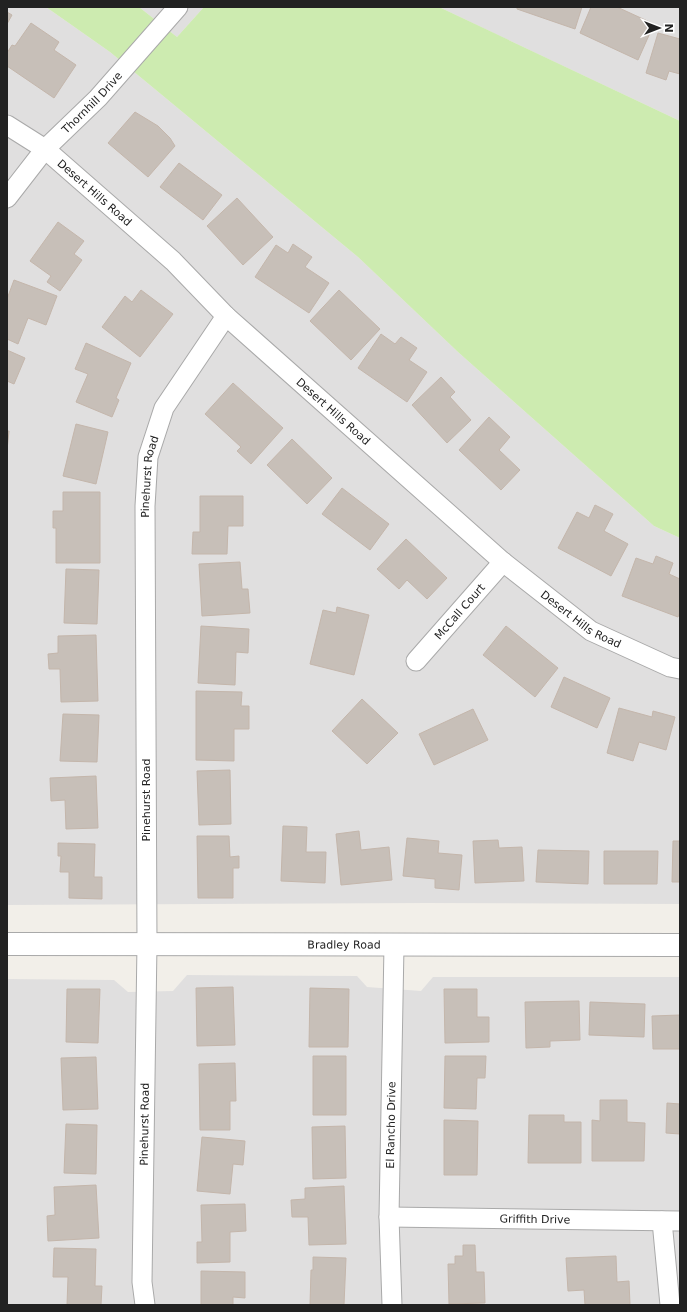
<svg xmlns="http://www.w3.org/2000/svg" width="687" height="1312" viewBox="0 0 687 1312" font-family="'DejaVu Sans',sans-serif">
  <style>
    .residential { fill: #e0dfdf }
    .grass { fill: #cdebb0 }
    .building { fill: #c7bfb8; stroke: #c4b6ab }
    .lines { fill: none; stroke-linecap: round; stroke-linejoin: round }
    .minor-casing { stroke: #a9a9a9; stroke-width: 21 }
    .tertiary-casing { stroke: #a9a9a9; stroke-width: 24 }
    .minor { stroke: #fff; stroke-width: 19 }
    .tertiary { stroke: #fff; stroke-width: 22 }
    .labels { text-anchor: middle; stroke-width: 3.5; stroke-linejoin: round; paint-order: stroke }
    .street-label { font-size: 11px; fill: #222; stroke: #fff }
  </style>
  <rect width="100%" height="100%" fill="#f2efe9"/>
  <!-- residential -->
  <path class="residential" d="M7,7H46L110,52L358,257L458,352L654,526L680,538V904L426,903L7,905Z
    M139,7H204L177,37Z
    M439,7H680V121L540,55Z
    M187,975L357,976L367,987L421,991L433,977H680V1305H7V979L114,980L128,992L173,991Z"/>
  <!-- grass -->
  <path class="grass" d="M46,7H139L177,37L204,7H439L680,121V538L654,526L458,352L358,257L110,52Z"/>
  <!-- building -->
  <path class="building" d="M517,7H582L575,29L517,9Z
    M591,7H617L654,24L638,60L580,33Z
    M7,12L12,15L7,24Z
    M31,23L59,42L54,50L76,65L54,98L7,66V53L12,45L15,46Z
    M658,33L680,39V74L669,71L666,80L646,73Z
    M135,112L158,126L170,138L175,146L148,177L108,143Z
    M179,163L222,195L203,220L160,187Z
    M237,198L273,237L243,265L207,226Z
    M58,222L84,241L74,254L82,260L60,291L47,282L51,276L30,261Z
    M293,244L312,257L305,267L329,283L309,313L255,277L276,245L288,253Z
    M14,280L57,296L46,325L28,318L18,344L7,339V299Z
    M141,290L173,314L140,357L102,327L125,296L132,302Z
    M339,290L380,329L351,360L310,321Z
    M381,334L395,344L401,337L417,348L409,360L427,372L407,402L358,368Z
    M86,343L131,363L116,398L119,400L112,417L76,402L88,374L75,369Z
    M7,350L25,358L14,384L7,381Z
    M441,377L455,392L450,397L471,420L447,443L412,405Z
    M233,383L283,428L251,464L237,451L241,447L205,414Z
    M489,417L510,437L499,450L520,470L501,490L459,450Z
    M76,424L108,432L96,484L63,476Z
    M7,431H9L7,450Z
    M292,439L332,478L307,504L267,465Z
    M342,488L389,524L370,550L322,514Z
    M63,492H100V563H56V528H53V511H63Z
    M200,496H243V526H228L227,554H192L193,532H200Z
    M595,505L613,514L604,531L628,544L611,576L558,548L577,512L589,518Z
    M406,539L447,578L427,599L407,580L399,589L377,569Z
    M656,556L673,563L669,574L680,579V612L678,617L622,596L636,558L653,564Z
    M240,562L242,589H248L250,613L202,616L199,564Z
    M66,569L99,570L97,624L64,623Z
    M337,607L369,615L354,675L310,664L323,610L336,613Z
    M201,626L249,629L248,653L236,652L235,685L198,683Z
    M506,626L558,668L535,697L483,655Z
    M96,635L98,701L61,702L60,669H49L48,654L58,653V636Z
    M564,677L610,698L597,728L551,707Z
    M196,691L242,692L241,706H249V729H234V761L196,760Z
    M362,699L398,733L367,764L332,731Z
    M619,708L652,717L653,711L675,717L666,750L639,742L633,761L607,753Z
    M473,709L488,740L434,765L419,734Z
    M63,714L99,715L97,762L60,761Z
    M230,770L231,824L199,825L197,771Z
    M96,776L98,828L66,829L65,800L51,801L50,778Z
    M283,826L307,827L306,852H326L325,883L281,881Z
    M359,831L361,850L389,847L392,880L341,885L336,834Z
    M197,836H229L230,857L239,856V868H233V898H198Z
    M407,838L439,841L438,853L462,855L459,890L435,888V879L403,876Z
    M498,840L499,848L522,847L524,881L475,883L473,841Z
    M673,841H680V882H672Z
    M58,843L95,844L94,877H102V899L69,898V872H60L61,856H58Z
    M538,850L589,851L588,884L536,882Z
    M604,851H658L657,884H604Z
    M233,987L235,1045L197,1046L196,988Z
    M310,988L349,989L348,1047H309Z
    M67,989H100L98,1043L66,1042Z
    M444,989H477V1017H489V1042L445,1043Z
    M579,1001L580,1040L550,1041V1047L526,1048L525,1002Z
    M590,1002L645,1004L644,1037L589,1035Z
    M680,1015V1049H653L652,1016Z
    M313,1056H346V1115H313Z
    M445,1056H486L485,1078H477L476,1109L444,1108Z
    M96,1057L98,1109L63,1110L61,1058Z
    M235,1063L236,1101H230V1130H200L199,1064Z
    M600,1100H627V1122L645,1123L644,1161H592V1120L600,1121Z
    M667,1103L680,1104V1134L666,1133Z
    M529,1115H564V1122H581V1163H528Z
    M444,1120L478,1121L477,1175H444Z
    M66,1124L97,1125L96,1174L64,1173Z
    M345,1126L346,1178L313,1179L312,1127Z
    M202,1137L245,1141L243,1165L233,1164L230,1194L197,1191Z
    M96,1185L99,1238L48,1241L47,1216L55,1215L54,1187Z
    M344,1186L346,1244L309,1245L308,1217H292L291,1200L305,1199V1188Z
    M245,1204L246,1231L230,1232V1262L197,1263V1242H202L201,1205Z
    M463,1245H475L476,1272H484L485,1303L449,1304L448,1264H455V1256H463Z
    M54,1248L96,1249L95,1286H102L101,1305H67L68,1277H53Z
    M616,1256L617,1282L629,1281L630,1305H585L584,1290L568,1291L566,1258Z
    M313,1257L346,1258L344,1305H310L311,1270H313Z
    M201,1271L245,1272V1298L233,1297V1305H201Z"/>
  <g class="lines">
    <defs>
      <g id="minor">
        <path id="s1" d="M7,125L45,149L173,261L226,316L503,562L591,631L670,667L680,669"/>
        <path id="s2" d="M7,198L45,149L98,98L178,7"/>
        <path id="s3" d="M416,661L503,562"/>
        <path id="s4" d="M389,1217L680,1221"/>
        <path d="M662,1221L670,1305"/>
        <path id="s5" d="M145,1305L142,1282L147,944L145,506L148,457L164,408L226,316"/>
        <path id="s6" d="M392,1305L389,1217L394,946"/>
      </g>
      <g id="tertiary">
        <path id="s7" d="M7,944L680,945"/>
      </g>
    </defs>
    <!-- minor casing -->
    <use href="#minor" class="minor-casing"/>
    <!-- tertiary casing -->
    <use href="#tertiary" class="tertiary-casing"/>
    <!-- minor -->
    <use href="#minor" class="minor"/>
    <!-- tertiary -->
    <use href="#tertiary" class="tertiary"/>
  </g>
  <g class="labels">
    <!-- street labels -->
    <g class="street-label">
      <text dy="4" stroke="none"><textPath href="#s2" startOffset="128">Thornhill Drive</textPath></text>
      <text dy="4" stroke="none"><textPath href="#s1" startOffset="111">Desert Hills Road</textPath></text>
      <text dy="4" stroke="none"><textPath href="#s1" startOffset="435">Desert Hills Road</textPath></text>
      <text dy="4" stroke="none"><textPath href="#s5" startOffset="829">Pinehurst Road</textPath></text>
      <text dy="4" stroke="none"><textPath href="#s3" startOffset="66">McCall Court</textPath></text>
      <text dy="4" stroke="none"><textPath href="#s1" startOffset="759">Desert Hills Road</textPath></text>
      <text transform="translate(146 800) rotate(-90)" y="4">Pinehurst Road</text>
      <text dy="4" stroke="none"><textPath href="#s7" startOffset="337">Bradley Road</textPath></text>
      <text dy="4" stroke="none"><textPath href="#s5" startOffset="181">Pinehurst Road</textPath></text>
      <text dy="4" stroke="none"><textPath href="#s6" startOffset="180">El Rancho Drive</textPath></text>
      <text dy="4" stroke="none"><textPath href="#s4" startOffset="146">Griffith Drive</textPath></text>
    </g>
  </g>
  <!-- border -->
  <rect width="687" height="1312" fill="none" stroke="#222222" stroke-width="16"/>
  <!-- north arrow -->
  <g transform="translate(659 28) rotate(90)" stroke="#ffffff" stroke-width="3" paint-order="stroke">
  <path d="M0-3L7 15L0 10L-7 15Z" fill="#222222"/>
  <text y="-6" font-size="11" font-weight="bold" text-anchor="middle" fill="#222222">N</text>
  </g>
</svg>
